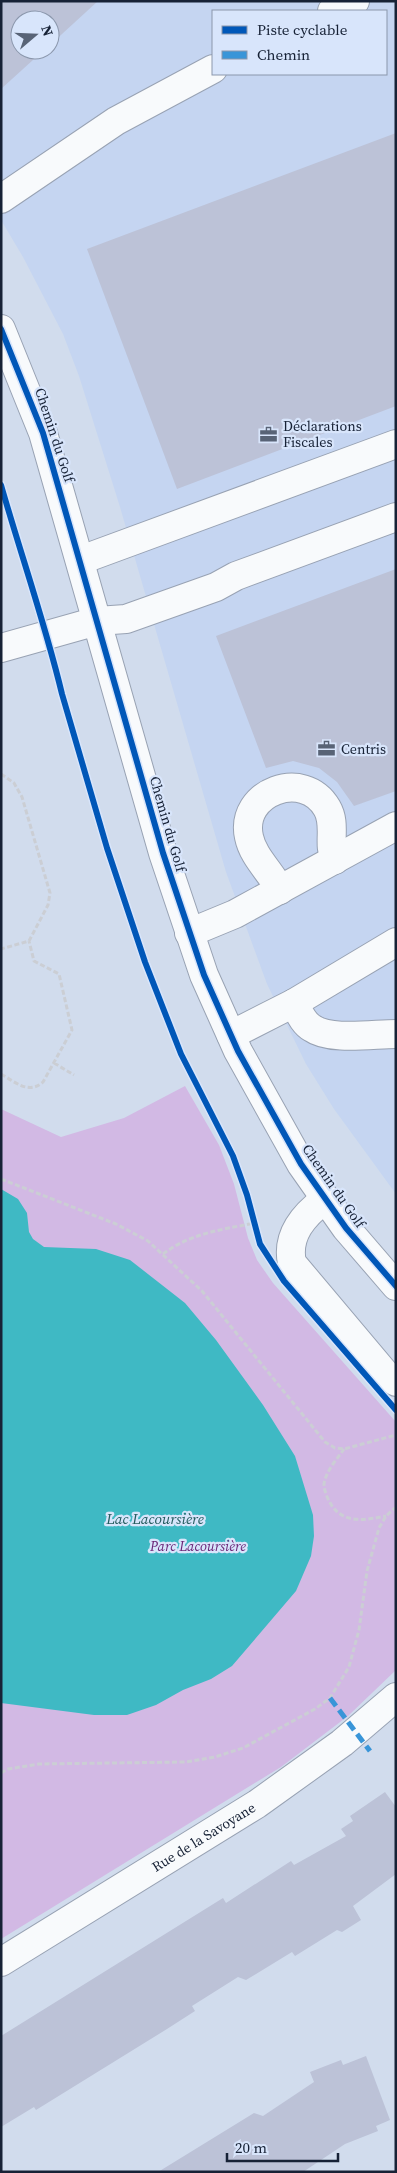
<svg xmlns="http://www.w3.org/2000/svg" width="397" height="2173" viewBox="0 0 397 2173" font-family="'Source Serif 4',serif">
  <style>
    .built { fill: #c5d5f1; fill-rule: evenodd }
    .green { fill: #d2b9e4 }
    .water { fill: #3fb9c4 }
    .building { fill: #bcc2d7 }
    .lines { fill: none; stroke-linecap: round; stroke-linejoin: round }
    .minor-casing { stroke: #98a2b3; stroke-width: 30 }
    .path { stroke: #cbced4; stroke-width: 3; stroke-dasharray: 5 2.5; stroke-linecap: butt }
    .minor { stroke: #f8fafc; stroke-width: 28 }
    .quiet { stroke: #3995d8; stroke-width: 5; stroke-dasharray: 10 5; stroke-linecap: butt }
    .cycleway-casing { stroke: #d8e5fb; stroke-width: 9 }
    .cycleway { stroke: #0057b8; stroke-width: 6 }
    .labels { text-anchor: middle; stroke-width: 4.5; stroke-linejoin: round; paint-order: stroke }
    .poi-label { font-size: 14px; fill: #172236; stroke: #d8e5fb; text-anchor: start }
    .street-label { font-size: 14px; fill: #172236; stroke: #d8e5fb }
    .park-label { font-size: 14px; font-style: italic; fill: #6a2577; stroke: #d8e5fb }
    .water-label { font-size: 15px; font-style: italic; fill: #235b5e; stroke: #d8e5fb }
  </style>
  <rect width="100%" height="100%" fill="#d1dced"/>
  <!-- built -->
  <path class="built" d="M1,1H396V1194L334,1109L306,1064L267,984L226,872L120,507L79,376L63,334L23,257L1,220ZM213,11H386V74H213ZM20,20H50V50H20Z"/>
  <!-- green -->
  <path class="green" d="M185,1086L219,1145L234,1184L248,1238L257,1260L273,1283L396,1422V1670L348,1716L281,1767L1,1939V1109L61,1137L124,1118Z"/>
  <!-- water -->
  <path class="water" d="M1,1189L18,1199L27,1213L29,1232L33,1239L44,1247L96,1249L130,1260L185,1303L216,1340L263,1405L295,1456L313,1515L314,1536L311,1556L296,1591L232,1666L211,1679L183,1690L156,1705L127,1715H94L1,1703Z"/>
  <!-- building -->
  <path class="building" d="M1,1H98L50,45V20H20V50H44L1,89Z
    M396,133V406L177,489L87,249Z
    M396,569V791L354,806L337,782L319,768L293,761L266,768L216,636Z
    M385,1792L396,1807V1874L353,1906L361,1920L342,1932L337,1930L295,1956L292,1952L246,1980L238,1977L192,2006L195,2011L167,2029L36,2110L34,2107L1,2127V2036L223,1898L226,1903L291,1861L294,1865L346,1836L341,1829L353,1821L350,1816Z
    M366,2056L390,2120L376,2126L378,2131L345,2144L303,2172H158L254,2113L263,2116L314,2082L310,2072L341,2060L343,2065Z"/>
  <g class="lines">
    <defs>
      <g id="minor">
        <path d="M332,11L355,1"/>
        <path d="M1,199L116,121L213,69"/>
        <path d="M1,329L43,433L163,853L204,975L238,1051L301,1164L346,1228L396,1286"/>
        <path d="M81,560L396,444"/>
        <path d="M1,648L97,621L126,619L216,587L236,576L396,517"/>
        <path d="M280,890C271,872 253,857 249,837C239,792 304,768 327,808C337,825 327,843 335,860"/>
        <path d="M189,933L235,914L396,826"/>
        <path d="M294,1003L396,942"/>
        <path d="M231,1035L294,1003C299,1012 303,1023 312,1028C330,1041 373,1034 396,1034"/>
        <path d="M324,1200C304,1215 286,1235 292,1263L388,1377L396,1382"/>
        <path id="s1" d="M1,1962L257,1804L342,1743L396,1697"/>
      </g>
    </defs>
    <!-- minor casing -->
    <use href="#minor" class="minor-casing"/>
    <!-- path -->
    <path class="path" d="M1,774L14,783L22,797L50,893L48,905L29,941L1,949
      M54,1063L74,1075
      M1,1074C15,1082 29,1095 43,1082L72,1030L59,974L34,961L29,941
      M1,1179L116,1224L148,1241L202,1291L325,1442L335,1448L344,1449L396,1435
      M163,1254C191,1233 221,1230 254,1223
      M344,1449C337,1459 326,1471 324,1484C324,1491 328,1500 332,1506C345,1524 366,1520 386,1516
      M1,1773L8,1769L39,1764L186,1762L215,1757L243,1748L315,1709L330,1698L349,1667L359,1630L367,1571L379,1528L386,1516L396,1507"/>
    <!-- minor -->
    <use href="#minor" class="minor"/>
    <!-- quiet -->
    <path class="quiet" d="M330,1698L370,1751"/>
    <defs>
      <path id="cycleway" d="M1,329L43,433L163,853L204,975L238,1051L301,1164L346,1228L396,1286
        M1,485C21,555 45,623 62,694L107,848L145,962L181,1054L233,1156L247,1195L260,1244L284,1281L396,1410"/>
    </defs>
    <!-- cycleway casing -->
    <use href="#cycleway" class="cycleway-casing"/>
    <!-- cycleway -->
    <use href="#cycleway" class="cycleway"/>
  </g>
  <!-- icons -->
  <defs>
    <symbol id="office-bare" viewBox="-9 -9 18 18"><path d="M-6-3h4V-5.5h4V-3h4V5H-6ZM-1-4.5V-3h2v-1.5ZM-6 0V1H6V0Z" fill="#586376" stroke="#d8e5fb" stroke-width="2.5" paint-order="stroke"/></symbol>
  </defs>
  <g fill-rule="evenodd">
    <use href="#office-bare" x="256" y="422" width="25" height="25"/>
    <use href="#office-bare" x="314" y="736" width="25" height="25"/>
  </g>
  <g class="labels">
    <!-- poi labels -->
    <g class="poi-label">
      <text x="283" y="431">Déclarations<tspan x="283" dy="16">Fiscales</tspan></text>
      <text x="341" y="754">Centris</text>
    </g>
    <!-- street labels -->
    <g class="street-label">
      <text transform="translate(55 435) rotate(72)" y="5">Chemin du Golf</text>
      <text transform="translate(168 824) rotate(74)" y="5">Chemin du Golf</text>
      <text transform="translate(334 1186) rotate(55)" y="5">Chemin du Golf</text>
      <text dy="5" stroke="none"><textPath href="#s1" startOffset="238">Rue de la Savoyane</textPath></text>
    </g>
    <!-- park labels -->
    <g class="park-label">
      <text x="198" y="1551">Parc Lacoursière</text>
    </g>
    <!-- water labels -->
    <g class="water-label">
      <text x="155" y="1524">Lac Lacoursière</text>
    </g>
  </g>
  <!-- border -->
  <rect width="397" height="2173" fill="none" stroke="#172236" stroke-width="5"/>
  <!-- legend -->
  <rect x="212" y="10" width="175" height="65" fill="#d8e5fb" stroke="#8b97ac"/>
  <rect x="222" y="26" width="25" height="8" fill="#0057b8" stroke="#8b97ac"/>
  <text x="257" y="35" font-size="15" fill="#172236">Piste cyclable</text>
  <rect x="222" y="51" width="25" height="8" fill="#3995d8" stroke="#8b97ac"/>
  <text x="257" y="60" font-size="15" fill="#172236">Chemin</text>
  <!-- north arrow -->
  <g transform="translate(35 35) rotate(71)"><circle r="24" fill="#d8e5fb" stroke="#8b97ac"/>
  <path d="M0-4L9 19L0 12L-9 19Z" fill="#586376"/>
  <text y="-8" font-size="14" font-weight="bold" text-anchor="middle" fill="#172236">N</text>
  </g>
  <!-- scale -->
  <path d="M227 2153v8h111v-8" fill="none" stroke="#172236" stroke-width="2.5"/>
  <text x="235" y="2153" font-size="15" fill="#172236" stroke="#d8e5fb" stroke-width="4" paint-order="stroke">20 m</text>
</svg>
